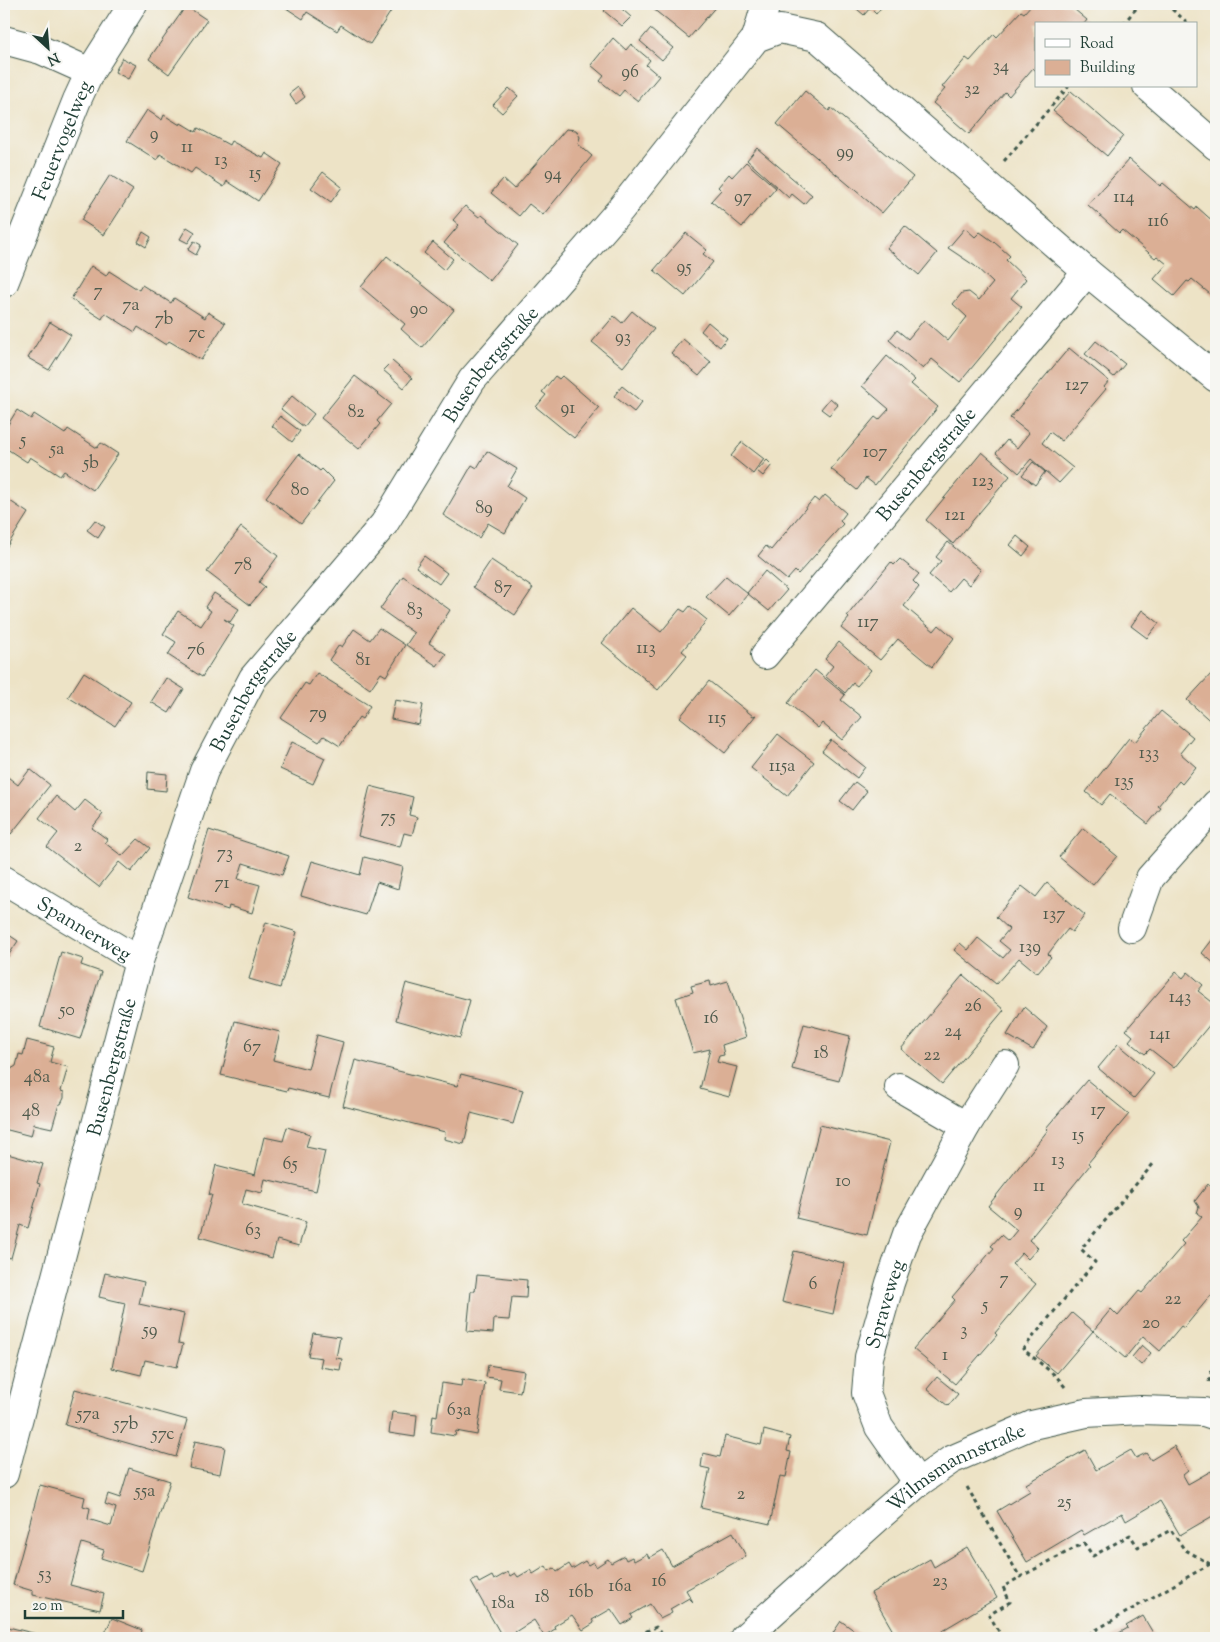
<svg xmlns="http://www.w3.org/2000/svg" width="1220" height="1642" viewBox="0 0 1220 1642" font-family="'Sorts Mill Goudy',serif">
  <style>
    .building { fill: #dbaf95 }
    .lines { fill: none; stroke-linecap: round; stroke-linejoin: round }
    .minor-casing { stroke: #3e564a; stroke-width: 30 }
    .path { stroke: #3e564a; stroke-width: 3; stroke-dasharray: 4 4; stroke-linecap: butt }
    .minor { stroke: #fff; stroke-width: 28 }
    .labels { text-anchor: middle; stroke-width: 5; stroke-linejoin: round; paint-order: stroke }
    .number-label { font-size: 18px; fill: #4e5a4c }
    .street-label { font-size: 20px; fill: #1f3d34; stroke: #f6f6f2 }
  </style>
  <rect width="100%" height="100%" fill="#f6f6f2"/>
  <filter id="ink" filterUnits="userSpaceOnUse"><feTurbulence type="fractalNoise" baseFrequency=".02" numOctaves="2"/><feDisplacementMap in="SourceGraphic" scale="10" xChannelSelector="R" yChannelSelector="G"/><feConvolveMatrix kernelMatrix="1 2 1 2 8 2 1 2 1" color-interpolation-filters="sRGB"/></filter>
  <filter id="wash" filterUnits="userSpaceOnUse"><feTurbulence type="fractalNoise" baseFrequency=".0096" numOctaves="4" result="noise"/><feDisplacementMap in="SourceGraphic" scale="20" xChannelSelector="R" yChannelSelector="G"/><feGaussianBlur stdDeviation="1.12" result="paint"/><feColorMatrix in="noise" values="0 0 0 0 0 0 0 0 0 0 0 0 0 0 0 0 0 1.4 0 .05"/><feComposite in="paint" operator="in"/></filter>
  <g filter="url(#wash)">
    <rect width="100%" height="100%" fill="#ede3c6"/>
    <g id="blocks">
      <!-- building -->
      <path class="building" d="M280,4H387L393,8L370,44L341,25L337,31L307,12L303,19Z
        M610,4H616L631,17L622,26L604,11Z
        M655,4H718L689,38L652,8Z
        M851,4H884L876,14L870,8L864,15Z
        M1032,4H1068L1087,20L1084,24H1036V71L1033,68L1009,96L1005,92L969,134L933,103L945,89L942,87L966,58L970,61L994,34L997,37L1021,11L1024,13Z
        M186,6L207,20L169,74L149,59Z
        M650,29L673,48L662,60L640,41Z
        M613,38L626,50L631,44L650,60L646,65L659,76L638,101L624,90L619,96L600,81L604,76L591,65Z
        M122,58L136,65L128,79L115,72Z
        M298,87L305,97L296,104L289,94Z
        M509,88L518,96L502,113L493,105Z
        M805,91L829,111L831,108L913,177L882,213L777,124Z
        M1071,91L1123,136L1107,156L1053,111Z
        M147,110L162,120L164,115L180,125L181,123L196,132L198,128L229,145L231,141L263,158L266,153L282,164L258,201L227,181L224,187L195,168L191,173L160,154L157,160L127,141Z
        M566,129L576,130L580,137L578,144L592,156L543,215L529,204L519,216L491,193L503,179L514,189Z
        M757,148L812,195L804,204L792,194L789,198L747,160Z
        M1129,159L1160,186L1163,183L1195,210L1197,207L1216,224V299L1192,279L1189,282L1187,281L1174,296L1154,279L1167,264L1157,256L1155,258L1122,230L1119,233L1088,205Z
        M746,162L776,188L742,227L711,201L721,190L718,187L729,174L732,177Z
        M323,172L342,187L331,202L311,188Z
        M110,175L133,190L104,235L81,220Z
        M465,206L479,217L482,215L518,245L490,281L444,243L459,225L453,220Z
        M905,226L937,253L919,275L887,248Z
        M187,227L195,232L188,243L180,239Z
        M965,228L975,237L980,232L994,242L1010,256L1006,260L1026,279L1011,298L1022,307L960,382L932,359L923,369L889,340L897,330L908,339L924,320L948,341L967,317L953,304L962,293L969,292L979,300L993,283L975,266L948,248Z
        M143,232L151,237L146,247L138,242Z
        M686,233L707,250L703,254L713,262L685,296L654,270Z
        M194,241L201,245L196,255L188,250Z
        M433,242L453,259L444,270L424,253Z
        M387,256L454,310L422,348L401,329L405,324L361,287Z
        M91,266L106,276L109,271L139,290L142,285L171,303L174,298L205,318L208,312L225,323L201,360L169,341L166,345L138,327L135,332L105,313L102,319L71,299Z
        M632,311L654,329L623,367L592,342L614,316L622,323Z
        M50,322L71,335L49,370L28,358Z
        M708,322L727,338L720,347L701,331Z
        M683,339L711,362L699,376L671,353Z
        M1096,341L1125,364L1114,377L1085,354Z
        M1069,348L1109,381L1104,387L1106,389L1062,441L1050,432L1042,443L1073,468L1059,483L1031,459L1019,473L996,453L1007,440L1017,448L1029,433L1010,418Z
        M887,356L915,380L911,384L938,407L875,485L866,478L857,490L831,469L875,417L879,420L889,409L862,386Z
        M392,361L412,378L404,388L383,370Z
        M355,376L391,404L377,421L380,424L359,449L321,418Z
        M555,376L559,379L562,376L599,408L574,438L536,407L546,395L542,392Z
        M622,386L642,402L634,412L614,396Z
        M292,396L314,414L304,427L281,409Z
        M830,398L838,405L829,415L821,409Z
        M17,410L31,419L34,414L65,434L68,429L97,448L101,443L118,454L93,490L64,471L60,476L30,457L27,462L4,447V431Z
        M280,416L300,431L292,442L272,426Z
        M742,442L764,459L753,474L731,456Z
        M487,451L517,469L507,486L525,498L505,533L488,523L479,538L443,515L472,465L477,468Z
        M982,452L1010,476L953,544L926,520Z
        M299,454L320,471L322,469L334,481L301,524L266,497Z
        M767,460L772,465L763,476L757,471Z
        M1033,462L1045,472L1035,485L1022,475Z
        M825,495L846,513L840,521L843,524L798,574L795,571L787,580L758,556L766,546L771,550L814,498L819,502Z
        M4,497L28,513L4,551Z
        M95,520L105,527L98,538L87,530Z
        M241,527L278,556L259,582L265,587L250,605L207,572Z
        M1017,536L1030,547L1023,556L1010,545Z
        M948,542L981,570L969,585L961,578L949,592L929,575L941,561L936,557Z
        M424,556L447,573L439,584L416,567Z
        M900,559L919,574L913,581L919,587L904,606L934,631L939,625L954,638L932,667L898,639L880,660L841,628L849,618L847,616L891,562L894,565Z
        M491,560L533,588L515,615L473,587Z
        M765,571L787,590L769,611L747,593Z
        M403,576L450,610L429,643L446,654L437,666L406,645L414,633L380,609Z
        M726,576L748,594L729,616L706,597Z
        M214,593L239,609L230,622L224,619L234,626L202,677L168,655L176,642L163,634L178,611L201,626L211,611L205,607Z
        M690,606L707,620L682,651L687,655L658,690L602,643L631,608L661,632L680,609L685,612Z
        M1142,610L1159,623L1147,638L1131,626Z
        M379,628L405,645L386,676L381,673L370,689L329,660L339,645L342,647L354,629L370,640Z
        M839,642L871,670L857,686L853,683L845,693L825,676L833,666L825,659Z
        M815,670L845,695L841,700L862,717L842,740L822,723L818,728L788,703Z
        M84,672L131,702L115,726L68,697Z
        M317,673L370,706L362,719L359,717L340,746L324,736L319,742L281,718L305,683L309,685Z
        M1212,673L1216,677V726L1187,700Z
        M166,678L184,689L169,713L151,702Z
        M709,681L753,716L756,715L725,753L680,717Z
        M395,700L423,705L419,725L391,719Z
        M1161,711L1193,737L1180,753L1196,767L1182,784L1179,781L1158,806L1161,808L1148,824L1110,794L1101,805L1086,792L1129,738L1135,742Z
        M778,734L814,762L787,796L751,768Z
        M831,740L865,767L857,778L822,751Z
        M292,742L325,758L313,784L280,769Z
        M30,769L50,785L11,834L4,828V774L18,785Z
        M148,772L167,774L166,791L147,789Z
        M855,782L867,791L852,810L840,801Z
        M370,786L413,797L409,815L417,817L412,835L404,833L400,847L358,836Z
        M56,796L75,812L85,800L103,814L92,828L107,839L105,843L122,856L138,839L150,848L131,872L119,862L99,887L47,847L58,833L39,818Z
        M1083,828L1117,856L1093,885L1059,857Z
        M209,830L289,856L282,875L243,863L238,879L260,885L252,913L229,906L228,910L188,897Z
        M364,857L403,867L398,889L377,882L366,915L301,896L312,861L360,875Z
        M1047,883L1085,915L1072,932L1068,929L1058,941L1048,954L1051,957L1037,973L1019,958L996,984L954,950L960,943L968,950L978,938L1003,958L1010,950L999,941L1009,929L996,917L1022,886L1036,897Z
        M266,922L297,932L280,988L249,979Z
        M6,933L18,941L4,962V937Z
        M1216,935V965L1202,953Z
        M61,952L83,959L81,965L101,972L80,1039L40,1027Z
        M1176,972L1183,978L1188,972L1203,985L1198,991L1216,1005V1017L1174,1068L1150,1049L1145,1054L1129,1041L1133,1036L1126,1030Z
        M963,975L1004,1010L942,1084L901,1049Z
        M710,981L711,986L728,981L746,1037L722,1045L724,1055L719,1056L717,1062L737,1067L729,1097L700,1089L710,1049L693,1053L676,998L693,992L691,986Z
        M406,983L470,1000L460,1038L396,1020Z
        M1024,1007L1047,1027L1033,1050L1007,1035Z
        M235,1021L280,1032L273,1060L308,1069L317,1035L343,1042L329,1098L288,1088L287,1091L221,1075Z
        M804,1024L850,1036L839,1081L792,1069Z
        M27,1040L54,1047L50,1062L68,1067L61,1091L64,1092V1098L61,1104H59L52,1128L34,1124L31,1136L4,1129L6,1103L4,1096L7,1084L11,1069L16,1066L19,1054L23,1055Z
        M1118,1044L1154,1074L1134,1098L1098,1068Z
        M355,1060L457,1086L461,1074L523,1090L513,1124L471,1113L464,1144L444,1139L445,1132L343,1106Z
        M1087,1080L1129,1114L1088,1163L1090,1165L1029,1240L1038,1248L1028,1259L1022,1253L1012,1264L1036,1284L995,1333L997,1335L955,1384L913,1349L955,1300L952,1297L994,1248L991,1246L1001,1235L1008,1241L1017,1230L988,1206L1048,1130L1046,1128Z
        M820,1125L890,1142L867,1235L796,1218Z
        M287,1127L310,1134L306,1147L325,1151L316,1191L265,1179L262,1193L246,1189L242,1204L306,1222L299,1246L277,1240L272,1258L200,1237L212,1195H209L216,1165L255,1175L264,1137L283,1141Z
        M4,1153L43,1164L37,1183L40,1184L28,1228L20,1225L11,1258L6,1257L4,1263Z
        M1208,1184L1216,1188V1289L1184,1328L1181,1326L1160,1351L1143,1336L1125,1358L1093,1331L1111,1309L1118,1316L1139,1291L1142,1293L1184,1244L1181,1241L1202,1217L1197,1213L1199,1207L1195,1201Z
        M794,1251L844,1263L833,1314L782,1302Z
        M105,1273L144,1282L139,1304L184,1314L178,1343L183,1344L177,1367L145,1360L141,1375L112,1368L125,1303L99,1297Z
        M477,1275L527,1280L526,1298L512,1297L509,1320L494,1319L493,1333L467,1331L471,1291H475Z
        M1072,1313L1093,1331L1057,1373L1036,1356Z
        M313,1333L340,1337L336,1358L342,1359L340,1370L320,1367L322,1358L308,1356Z
        M1142,1345L1151,1353L1141,1365L1132,1357Z
        M488,1365L524,1371L520,1392L499,1389L501,1379L486,1377Z
        M937,1377L958,1394L948,1406L927,1389Z
        M462,1379L485,1383L477,1435L456,1431L455,1436L431,1432L433,1415L437,1416L442,1383L461,1386Z
        M75,1389L187,1420L176,1457L65,1425Z
        M392,1412L417,1415L415,1437L389,1433Z
        M764,1430L790,1437L787,1451L791,1452L786,1477L780,1476L770,1524L701,1508L710,1469L701,1467L703,1453L720,1457L725,1436L761,1445Z
        M195,1441L225,1447L220,1474L189,1468Z
        M1174,1446L1188,1471L1183,1475L1188,1484L1211,1471L1216,1480V1514L1180,1535L1160,1501L1126,1521L1122,1513L1084,1535L1081,1530L1027,1562L997,1511L1030,1491L1026,1484L1085,1450L1096,1470L1131,1450L1136,1458L1146,1453L1151,1460Z
        M129,1468L170,1481L142,1571L101,1558L104,1550L82,1543L70,1585L104,1594L100,1610L33,1595V1591L13,1585L40,1485L85,1497L83,1506L90,1508L88,1519L111,1526L116,1508L105,1504L108,1494L120,1498Z
        M733,1532L746,1556L686,1590L693,1602L689,1598L670,1609L672,1613L660,1619L650,1604L631,1615L633,1618L622,1625L611,1609L592,1620L594,1623L583,1630L572,1615L554,1626L555,1629L544,1636L534,1620L515,1632L516,1635L510,1638H503L471,1582L477,1579L479,1583L492,1576L494,1580L508,1572L510,1576L515,1573L518,1577L530,1570L533,1574L546,1566L549,1571L554,1568L557,1572L569,1564L572,1569L585,1561L588,1565L593,1562L596,1567L608,1559L611,1563L624,1556L626,1560L632,1557L634,1561L647,1554L649,1558L663,1550L672,1566Z
        M967,1547L997,1598L943,1630L945,1634L938,1638H897L871,1593L930,1559L934,1567Z
        M1143,1616L1156,1638H1110L1128,1628L1126,1626Z
        M112,1618L142,1630L141,1634L152,1638H118L105,1633Z
        M841,1621L862,1636L861,1638H841L833,1633Z
        M4,1626L41,1635L53,1638H4Z"/>
    </g>
  </g>
  <g filter="url(#ink)">
    <use href="#blocks" fill-opacity="0" stroke="#3e564a" stroke-width="1"/>
    <g class="lines">
      <defs>
        <g id="minor">
          <path d="M756,38L766,4"/>
          <path d="M4,40L41,50L90,72"/>
          <path d="M1147,86L1216,146"/>
          <path id="s1" d="M4,283L77,100L90,72L133,4"/>
          <path id="s2" d="M765,655L1087,272"/>
          <path id="s3" d="M4,880L139,961"/>
          <path d="M1132,928L1150,878L1216,804"/>
          <path d="M899,1087L966,1126"/>
          <path id="s4" d="M4,1474L139,961L204,771L253,678L384,524L472,380L620,210L756,38L780,29L817,37L1087,272L1216,378"/>
          <path id="s5" d="M918,1483L879,1427L866,1393L869,1357L890,1283L907,1234L966,1126L1005,1065"/>
          <path id="s6" d="M744,1638L882,1514L918,1483L951,1460L1032,1425L1086,1413L1141,1410L1204,1412L1216,1416"/>
        </g>
      </defs>
      <!-- minor casing -->
      <use href="#minor" class="minor-casing"/>
      <!-- path -->
      <path class="path" d="M1166,4L1189,24
        M1123,24L1140,4
        M1004,161L1069,86
        M1209,1382L1216,1352
        M1065,1387L1056,1376L1023,1349L1095,1262L1081,1249L1154,1163
        M967,1487L1020,1577L1084,1543L1093,1556L1130,1535L1138,1547L1171,1530L1184,1549L1210,1564L1216,1561
        M631,1638L656,1627L664,1638
        M1003,1638L989,1615L1010,1602L1003,1587L1020,1577
        M1082,1638L1210,1564"/>
      <!-- minor -->
      <use href="#minor" class="minor"/>
    </g>
  </g>
  <g class="labels">
    <!-- number labels -->
    <g class="number-label">
      <text x="1001" y="71">34</text>
      <text x="630" y="77">96</text>
      <text x="972" y="94">32</text>
      <text x="154" y="139">9</text>
      <text x="187" y="152">11</text>
      <text x="845" y="157">99</text>
      <text x="221" y="165">13</text>
      <text x="255" y="178">15</text>
      <text x="553" y="179">94</text>
      <text x="743" y="202">97</text>
      <text x="1124" y="202">114</text>
      <text x="1158" y="226">116</text>
      <text x="684" y="272">95</text>
      <text x="98" y="296">7</text>
      <text x="131" y="310">7a</text>
      <text x="419" y="314">90</text>
      <text x="164" y="324">7b</text>
      <text x="197" y="338">7c</text>
      <text x="623" y="342">93</text>
      <text x="1077" y="390">127</text>
      <text x="568" y="413">91</text>
      <text x="356" y="417">82</text>
      <text x="23" y="445">5</text>
      <text x="57" y="454">5a</text>
      <text x="875" y="457">107</text>
      <text x="91" y="468">5b</text>
      <text x="983" y="486">123</text>
      <text x="300" y="495">80</text>
      <text x="484" y="513">89</text>
      <text x="955" y="520">121</text>
      <text x="243" y="570">78</text>
      <text x="503" y="593">87</text>
      <text x="415" y="615">83</text>
      <text x="868" y="627">117</text>
      <text x="646" y="653">113</text>
      <text x="196" y="655">76</text>
      <text x="363" y="665">81</text>
      <text x="318" y="718">79</text>
      <text x="717" y="723">115</text>
      <text x="1149" y="758">133</text>
      <text x="782" y="771">115a</text>
      <text x="1124" y="786">135</text>
      <text x="388" y="822">75</text>
      <text x="78" y="851">2</text>
      <text x="225" y="858">73</text>
      <text x="222" y="888">71</text>
      <text x="1054" y="919">137</text>
      <text x="1030" y="952">139</text>
      <text x="1180" y="1002">143</text>
      <text x="973" y="1011">26</text>
      <text x="67" y="1015">50</text>
      <text x="711" y="1023">16</text>
      <text x="953" y="1036">24</text>
      <text x="1160" y="1039">141</text>
      <text x="252" y="1052">67</text>
      <text x="821" y="1058">18</text>
      <text x="932" y="1060">22</text>
      <text x="37" y="1082">48a</text>
      <text x="1098" y="1115">17</text>
      <text x="31" y="1116">48</text>
      <text x="1078" y="1140">15</text>
      <text x="1058" y="1165">13</text>
      <text x="290" y="1169">65</text>
      <text x="843" y="1186">10</text>
      <text x="1039" y="1191">11</text>
      <text x="1018" y="1216">9</text>
      <text x="253" y="1235">63</text>
      <text x="1004" y="1284">7</text>
      <text x="813" y="1289">6</text>
      <text x="1173" y="1304">22</text>
      <text x="985" y="1310">5</text>
      <text x="1151" y="1328">20</text>
      <text x="150" y="1335">59</text>
      <text x="964" y="1335">3</text>
      <text x="945" y="1360">1</text>
      <text x="459" y="1415">63a</text>
      <text x="88" y="1419">57a</text>
      <text x="126" y="1429">57b</text>
      <text x="163" y="1439">57c</text>
      <text x="145" y="1496">55a</text>
      <text x="741" y="1499">2</text>
      <text x="1064" y="1507">25</text>
      <text x="45" y="1579">53</text>
      <text x="659" y="1586">16</text>
      <text x="940" y="1586">23</text>
      <text x="620" y="1591">16a</text>
      <text x="581" y="1597">16b</text>
      <text x="542" y="1602">18</text>
      <text x="503" y="1608">18a</text>
    </g>
    <!-- street labels -->
    <g class="street-label">
      <text dy="7" stroke="none"><textPath href="#s1" startOffset="154">Feuervogelweg</textPath></text>
      <text dy="7" stroke="none"><textPath href="#s4" startOffset="1231">Busenbergstraße</textPath></text>
      <text dy="7" stroke="none"><textPath href="#s2" startOffset="250">Busenbergstraße</textPath></text>
      <text dy="7" stroke="none"><textPath href="#s4" startOffset="826">Busenbergstraße</textPath></text>
      <text dy="7" stroke="none"><textPath href="#s3" startOffset="94">Spannerweg</textPath></text>
      <text dy="7" stroke="none"><textPath href="#s4" startOffset="421">Busenbergstraße</textPath></text>
      <text dy="7" stroke="none"><textPath href="#s5" startOffset="196">Spraveweg</textPath></text>
      <text dy="7" stroke="none"><textPath href="#s6" startOffset="274">Wilmsmannstraße</textPath></text>
    </g>
  </g>
  <!-- margin -->
  <rect width="1220" height="1642" fill="none" stroke="#f6f6f2" stroke-width="20"/>
  <!-- legend -->
  <rect x="1035" y="22" width="162" height="65" fill="#f6f6f2" stroke="#a0aca6"/>
  <rect x="1045" y="39" width="25" height="8" fill="#ffffff" stroke="#a0aca6"/>
  <text x="1080" y="48" font-size="15" fill="#1f3d34">Road</text>
  <rect x="1045" y="60" width="25" height="15" fill="#dbaf95" stroke="#a0aca6"/>
  <text x="1080" y="72" font-size="15" fill="#1f3d34">Building</text>
  <!-- north arrow -->
  <g transform="translate(48 48) rotate(154)" stroke="#f6f6f2" stroke-width="4" paint-order="stroke">
  <path d="M0-4L9 19L0 12L-9 19Z" fill="#1f3d34"/>
  <text y="-8" font-size="14" font-weight="bold" text-anchor="middle" fill="#1f3d34">N</text>
  </g>
  <!-- scale -->
  <path d="M25 1610v8h98v-8" fill="none" stroke="#1f3d34" stroke-width="2.5"/>
  <text x="32" y="1610" font-size="15" fill="#1f3d34" stroke="#f6f6f2" stroke-width="4" paint-order="stroke">20 m</text>
</svg>
